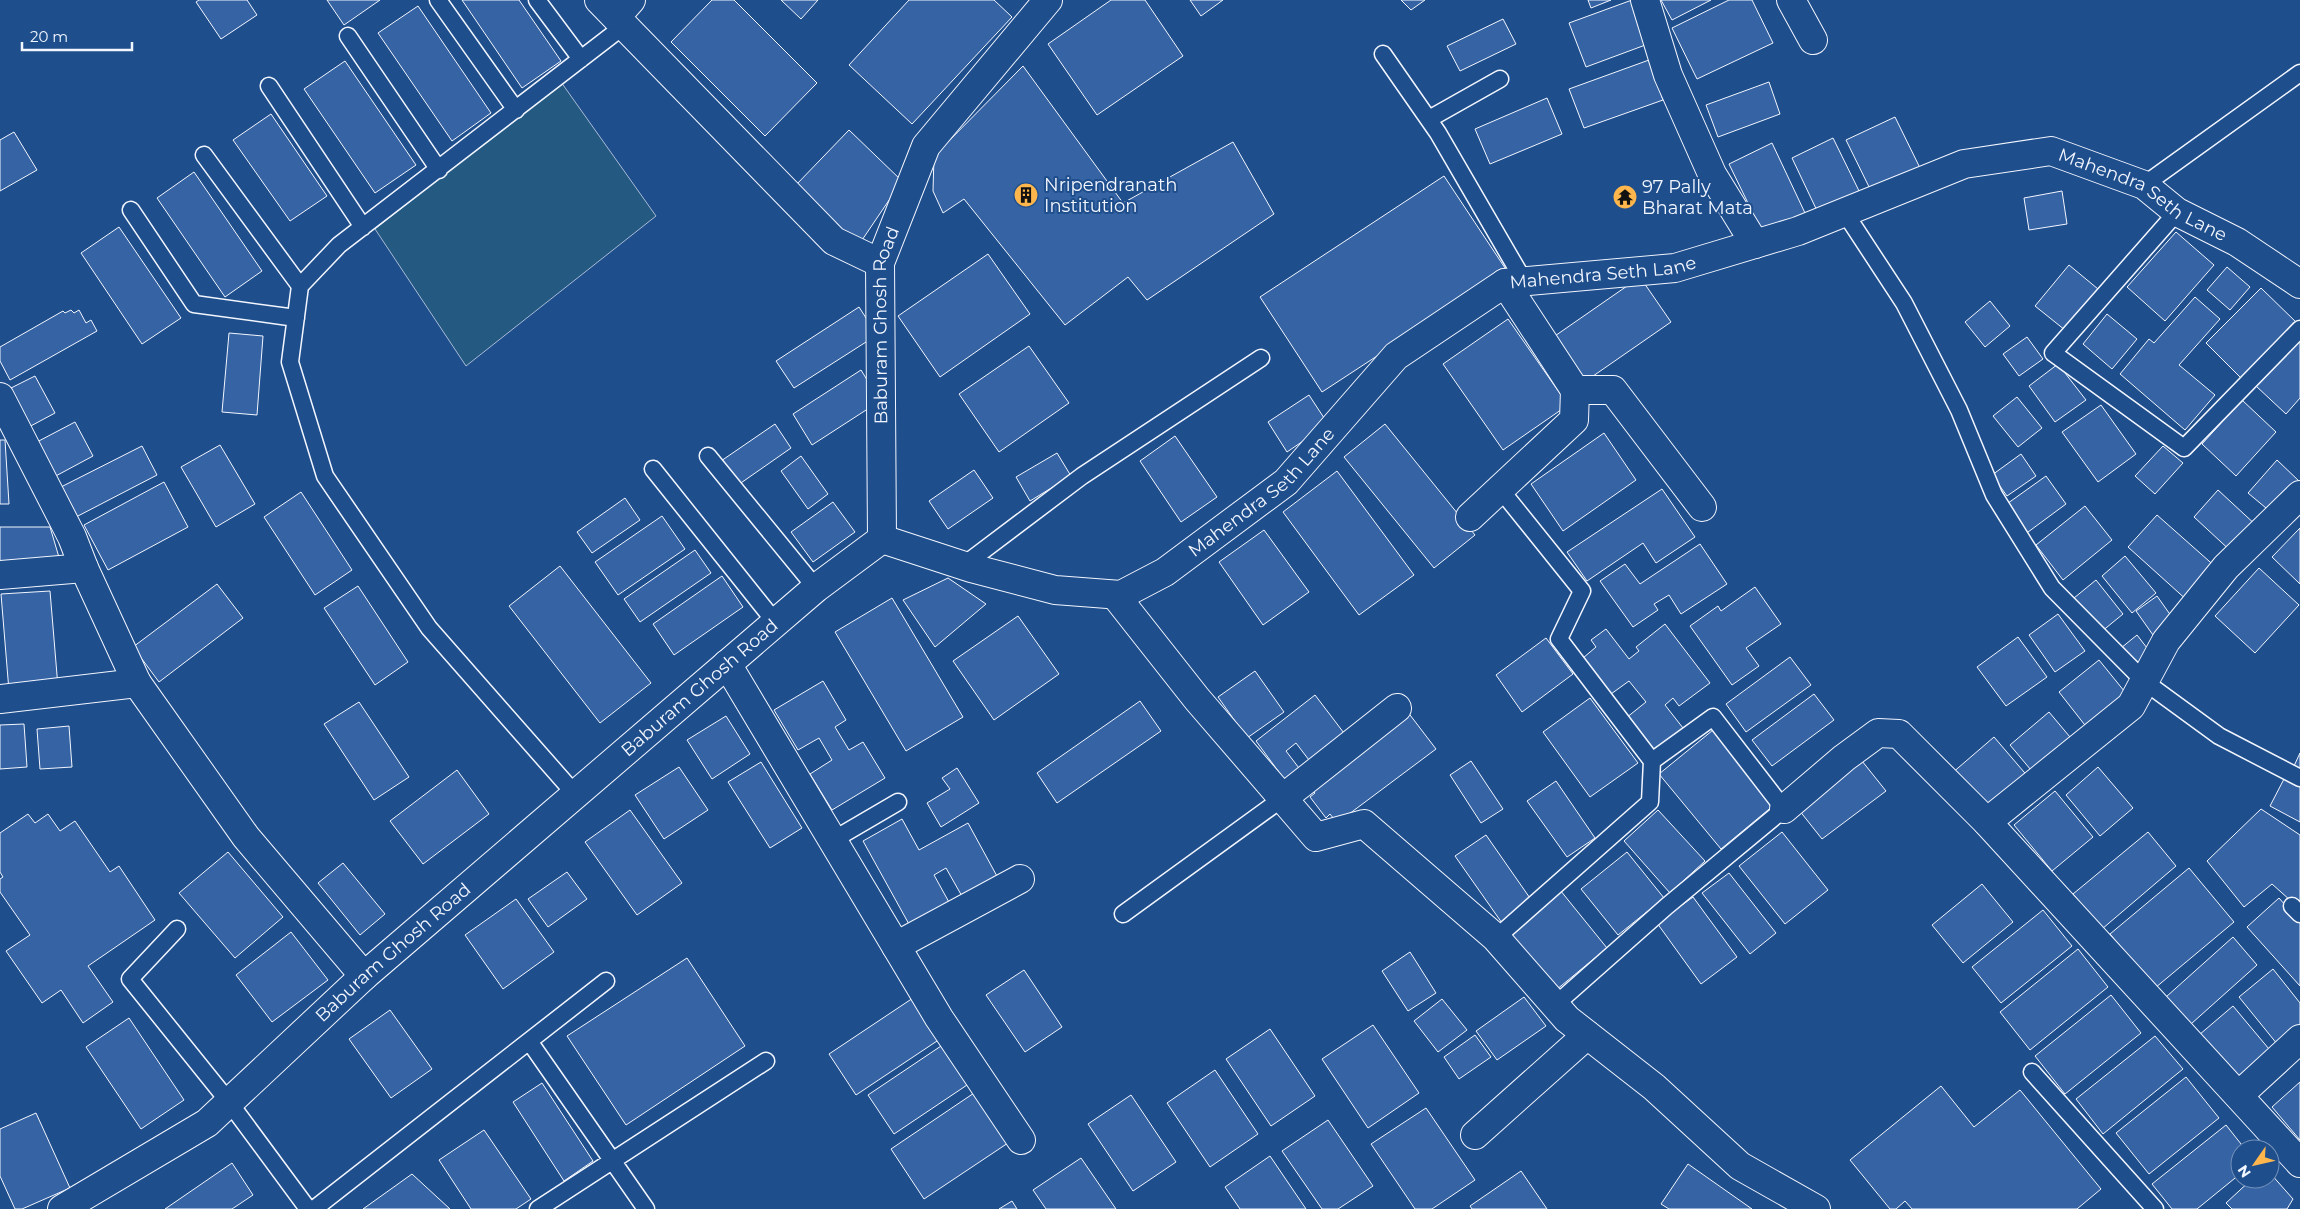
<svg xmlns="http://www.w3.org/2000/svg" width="2300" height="1209" viewBox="0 0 2300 1209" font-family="Montserrat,sans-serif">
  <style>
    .green { fill: #245a82; stroke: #a8bbd7 }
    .building { fill: #3563a3; stroke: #f2f6ff }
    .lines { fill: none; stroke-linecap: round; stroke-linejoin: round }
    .lane-casing { stroke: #f2f6ff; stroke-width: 19 }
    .street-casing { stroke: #f2f6ff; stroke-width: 30 }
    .secondary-casing { stroke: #f2f6ff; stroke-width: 30 }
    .lane { stroke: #1f4e8c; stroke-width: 16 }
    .street { stroke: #1f4e8c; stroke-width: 28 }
    .secondary { stroke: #1f4e8c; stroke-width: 28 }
    .labels { text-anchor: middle; stroke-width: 4; stroke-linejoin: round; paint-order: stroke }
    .poi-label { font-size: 18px; fill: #f2f6ff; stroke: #1f4e8c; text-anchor: start }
    .street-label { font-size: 18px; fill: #f2f6ff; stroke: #1f4e8c }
  </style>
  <rect width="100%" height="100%" fill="#1f4e8c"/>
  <!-- green -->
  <path class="green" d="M561,82L656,216L466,366L375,229Z"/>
  <!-- building -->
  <path class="building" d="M199,0H247L257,15L221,39L196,2Z
    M327,0H380L344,25Z
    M462,0H519L561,61L522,88Z
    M712,0H734L817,83L765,136L671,42Z
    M781,0H818L801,19Z
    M909,0H994L1012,17L912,124L849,65Z
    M1111,0H1145L1183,56L1097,115L1048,44Z
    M1190,0H1223L1201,16Z
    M1401,0H1425L1411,10Z
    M1588,0H1611L1591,8Z
    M1632,0L1648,44L1586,67L1569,23Z
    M1661,0H1711L1672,20Z
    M1729,0H1752L1773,43L1697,79L1672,28Z
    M418,6L491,113L452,141L378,33Z
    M1503,19L1516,44L1460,71L1447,46Z
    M1649,60L1663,100L1584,128L1569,89Z
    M345,61L416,165L375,193L304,89Z
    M1023,66L1123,203L1233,142L1274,214L1147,300L1128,277L1065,325L964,199L943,213L933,191L934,156Z
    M1769,82L1780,114L1718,137L1706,105Z
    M1547,98L1562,134L1490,164L1475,129Z
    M271,114L327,196L290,221L233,140Z
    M1895,117L1922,172L1873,195L1846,140Z
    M849,130L902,181L858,246L795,186Z
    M14,132L37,170L0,191V140Z
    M1833,138L1862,197L1820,217L1792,158Z
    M1772,143L1805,213L1763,234L1729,164Z
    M194,172L262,271L225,297L157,198Z
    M1444,176L1507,271L1322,392L1260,297Z
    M2062,191L2067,224L2029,230L2024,198Z
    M119,227L181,318L142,344L81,253Z
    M2176,232L2214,265L2165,321L2127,287Z
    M988,254L1030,314L940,377L898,316Z
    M2069,265L2098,289L2065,330L2035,306Z
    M2227,267L2250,287L2230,310L2207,290Z
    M1640,277L1671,322L1583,383L1552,338Z
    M2261,288L2297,323L2242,379L2206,343Z
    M2195,297L2220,319L2179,365L2215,395L2185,430L2120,374L2149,339L2154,343Z
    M1990,301L2010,326L1985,347L1965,322Z
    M859,307L877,335L794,388L776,361Z
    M71,310L74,313L79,310L86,323L91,320L97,331L10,380L0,361V347L63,311L65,313Z
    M2107,314L2137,339L2112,369L2083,344Z
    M1508,319L1568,405L1503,450L1443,364Z
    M229,333L263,336L257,415L222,412Z
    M2027,337L2043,359L2019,376L2003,354Z
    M2300,339V398L2286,414L2256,386Z
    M1029,346L1069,403L999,452L959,394Z
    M2058,364L2086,400L2055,422L2029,386Z
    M861,370L880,401L812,445L793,414Z
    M35,376L55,413L27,428L7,390Z
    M1309,395L1328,424L1287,452L1268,422Z
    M2017,397L2042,428L2018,447L1993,416Z
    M2242,400L2276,432L2236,476L2202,444Z
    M2101,405L2136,454L2098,482L2062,432Z
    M75,422L93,456L52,478L35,443Z
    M775,424L791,448L738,485L721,461Z
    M1385,424L1475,535L1434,568L1344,457Z
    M1604,433L1636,480L1563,531L1531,484Z
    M1175,436L1217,497L1181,522L1140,461Z
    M0,440H5L9,504H0Z
    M220,445L255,504L216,527L181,467Z
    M142,446L157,475L76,517L61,487Z
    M2163,446L2183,463L2155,494L2135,476Z
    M1057,453L1071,476L1030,501L1016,477Z
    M2021,454L2036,476L2007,496L1992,475Z
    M801,456L828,494L808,509L781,471Z
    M2277,460L2300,482L2272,513L2248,493Z
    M974,470L993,498L948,529L929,501Z
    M1337,471L1414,575L1359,615L1283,512Z
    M2046,476L2066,504L2024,535L2004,506Z
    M164,482L188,527L108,570L84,525Z
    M1662,489L1695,537L1656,563L1643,543L1587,581L1567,552Z
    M2218,490L2258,527L2234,554L2194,517Z
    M301,492L352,570L315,595L264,517Z
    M625,498L640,520L592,553L577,532Z
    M833,502L855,532L813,562L791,532Z
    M2085,506L2112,540L2063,580L2036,545Z
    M2157,515L2218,569L2189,602L2128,547Z
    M662,516L685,549L618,595L595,562Z
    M0,527H50L61,564L0,572Z
    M2300,528V584L2272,557Z
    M1264,530L1309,592L1263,625L1219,562Z
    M1700,544L1727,584L1681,614L1669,595L1654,604L1658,610L1633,627L1600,581L1625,564L1640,584Z
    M695,550L711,573L640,622L624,599Z
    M2125,556L2156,593L2132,613L2102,576Z
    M560,566L651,683L600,723L509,606Z
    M2259,568L2299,605L2255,653L2215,616Z
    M722,576L743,607L674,655L653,624Z
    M948,578L986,604L935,647L903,600Z
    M2096,580L2123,614L2101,632L2074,598Z
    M217,584L243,618L159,682L133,647Z
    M358,586L408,662L375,685L324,608Z
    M1755,587L1781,624L1746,648L1759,666L1732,685L1690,626L1718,606L1721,611Z
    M50,591L58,687L9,691L1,594Z
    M2157,596L2174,620L2153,635L2136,611Z
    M892,598L963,717L906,751L835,632Z
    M2058,614L2085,651L2055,672L2029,635Z
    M1018,616L1059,674L994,720L953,661Z
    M1665,624L1710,683L1679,706L1673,698L1665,705L1683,728L1653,753L1626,718L1646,702L1629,681L1611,694L1583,658L1596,647L1591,640L1606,629L1629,659L1639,651L1636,647Z
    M2137,635L2154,657L2138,670L2121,648Z
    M2018,637L2047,677L2006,706L1977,667Z
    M1546,638L1573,674L1522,712L1496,675Z
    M1790,657L1811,685L1746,732L1726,704Z
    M2099,660L2129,697L2088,729L2059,692Z
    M1255,671L1284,712L1247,738L1218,697Z
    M823,681L846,720L835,727L849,750L863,742L885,778L832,810L810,774L832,760L819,738L798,750L774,710Z
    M1814,694L1834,720L1772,766L1752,740Z
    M1315,695L1347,737L1312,764L1296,743L1286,751L1302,772L1287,783L1256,741Z
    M1590,698L1638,763L1590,797L1543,732Z
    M1140,701L1161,731L1057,803L1037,773Z
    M359,702L409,777L374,800L324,724Z
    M1407,711L1436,749L1337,823L1330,814L1326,818L1310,797L1315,793L1309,786Z
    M2049,712L2075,743L2036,776L2010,745Z
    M726,716L750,754L712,779L687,740Z
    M24,724L27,767L0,769V725Z
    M69,726L72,767L40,769L37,729Z
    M1713,730L1774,805L1721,849L1659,774Z
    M1994,737L2030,779L1987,816L1951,774Z
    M2300,753V769L2294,766Z
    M1858,756L1886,791L1822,839L1795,805Z
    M1471,761L1503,809L1481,823L1450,775Z
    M761,762L802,828L770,848L728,782Z
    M679,767L708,810L664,839L635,795Z
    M2098,767L2133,808L2100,836L2066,795Z
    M957,768L979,803L941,827L927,803L950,789L942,778Z
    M457,770L489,814L423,864L390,821Z
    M2284,779L2300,787V822L2270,806Z
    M1556,781L1595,838L1567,857L1527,801Z
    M2055,791L2093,837L2052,871L2014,825Z
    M2261,809L2300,835V909L2272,884L2244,907L2207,861Z
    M630,810L682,883L637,915L585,842Z
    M1658,810L1705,861L1670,893L1624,841Z
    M28,814L35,823L48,814L60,831L75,821L110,872L119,866L155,920L88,966L113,1002L83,1023L61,990L42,1003L6,951L30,935L0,892V879L3,877L0,872V833Z
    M902,819L919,850L968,823L998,878L963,898L946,868L934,875L950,904L910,926L863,841Z
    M1782,832L1828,890L1785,924L1739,866Z
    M2148,832L2176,866L2102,929L2073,894Z
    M1486,835L1532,901L1502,923L1455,856Z
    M228,852L283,917L235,958L179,893Z
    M1627,852L1664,898L1618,935L1581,889Z
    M343,863L385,914L360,935L318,883Z
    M2189,868L2234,922L2155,988L2110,934Z
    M567,872L587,899L548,927L528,899Z
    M1729,873L1776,933L1750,954L1702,893Z
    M1982,884L2013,922L1963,963L1932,925Z
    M1560,890L1607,948L1556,990L1508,932Z
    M1693,897L1737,957L1701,984L1657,923Z
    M2279,898L2300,922V986L2247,927Z
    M516,899L554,952L503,989L465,935Z
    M2043,910L2072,946L2001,1003L1972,967Z
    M291,932L328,980L272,1022L236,975Z
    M2233,937L2257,965L2191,1024L2166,997Z
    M2078,949L2108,987L2030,1050L2000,1012Z
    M1410,952L1436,993L1408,1011L1382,971Z
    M687,958L745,1046L626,1125L567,1036Z
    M2273,969L2300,1003V1036L2282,1050L2239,997Z
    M1024,970L1062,1027L1025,1052L986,995Z
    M2111,995L2141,1033L2065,1094L2035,1056Z
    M916,996L943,1037L856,1095L829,1054Z
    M1524,997L1546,1026L1497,1060L1476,1031Z
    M1442,999L1467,1030L1438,1052L1414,1021Z
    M2233,1006L2274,1055L2242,1084L2199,1035Z
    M390,1010L432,1069L391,1098L349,1039Z
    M129,1018L184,1100L141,1129L86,1047Z
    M1373,1025L1419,1093L1368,1128L1322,1059Z
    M1270,1029L1315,1096L1271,1126L1226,1059Z
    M1475,1035L1491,1057L1459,1079L1444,1057Z
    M2155,1036L2183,1069L2103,1134L2076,1099Z
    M947,1042L973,1081L894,1134L868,1095Z
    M1215,1070L1258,1134L1210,1167L1167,1103Z
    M2186,1077L2219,1118L2149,1174L2116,1133Z
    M2300,1082V1140L2272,1107Z
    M542,1083L593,1161L564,1181L513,1102Z
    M1941,1086L1974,1127L2020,1090L2101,1189L2077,1209H1912L1905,1201L1896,1209H1890L1850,1160Z
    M980,1089L1014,1139L924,1199L891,1149Z
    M1131,1095L1176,1162L1133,1191L1088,1124Z
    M1426,1108L1475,1180L1432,1209H1415L1371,1144Z
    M36,1113L70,1188L22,1209H15L0,1176V1129Z
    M1328,1120L1373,1186L1338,1209H1322L1282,1151Z
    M2226,1125L2245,1149H2240V1174L2197,1209H2172L2152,1184Z
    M484,1130L531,1199L516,1209H471L439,1160Z
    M1270,1156L1306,1209H1240L1225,1187Z
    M1081,1158L1116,1209H1046L1033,1190Z
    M232,1163L253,1195L232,1209H165Z
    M1688,1164L1752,1209H1669L1661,1204Z
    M1521,1171L1547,1209H1472L1470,1206Z
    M2270,1173L2293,1199L2287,1209H2232L2226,1203L2252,1179H2270Z
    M412,1174L450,1209H363Z
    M1012,1201L1017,1209H999Z"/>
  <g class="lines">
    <defs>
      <path id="lane" d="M438,0L516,110
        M537,0L581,59
        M348,36L439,170
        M1383,54L1438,133L1524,281
        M269,86L363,227
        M1429,119L1500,79
        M204,155L300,286
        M2144,185L2300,73
        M131,210L194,304L296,318
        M2177,212L2053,353L2184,448L2300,329
        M1845,213L1904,303L1959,410L1994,495L2052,588L2145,682L2219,736L2300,778
        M708,456L816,588
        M653,469L776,623
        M1500,489L1582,591L1559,639L1652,761L1713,717L1784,809L1667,906L1555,1005
        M964,565L1082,476L1261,358
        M575,794L429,628L325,476L290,362L300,286L339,245L625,25
        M833,840L898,802
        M2292,906L2300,914
        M1123,914L1283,798
        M177,929L130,979L229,1102L308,1209
        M1496,938L1650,802L1652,761
        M529,1041L646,1209
        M2032,1072L2155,1209
        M314,1209L606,981
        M538,1209L766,1061"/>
      <g id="street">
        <path d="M599,0L834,241L880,263"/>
        <path d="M1645,0L1668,75L1712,174L1755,244"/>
        <path d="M1791,0L1813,40"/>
        <path d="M616,17L631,0"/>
        <path d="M1505,283L1575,390H1613L1702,507"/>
        <path d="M0,397L72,537L84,568L137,683L246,837L364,976"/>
        <path d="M2300,495L2226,567L2166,641L2131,706L1987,822L2300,1163"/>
        <path d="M1470,517L1574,420L1575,390"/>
        <path id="s1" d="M882,539L971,568L1055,590L1121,595L1165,572L1286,482L1396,356L1505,283L1675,268L1798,231L1964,164L2051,151L2144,185L2177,212L2237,242L2300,284"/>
        <path d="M0,575L84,568"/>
        <path d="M1115,595L1197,699L1316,837L1364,824L1496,938L1567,1019L1654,1087L1740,1166L1816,1209"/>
        <path d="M727,664L939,1018L1021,1140"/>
        <path d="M0,699L137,683"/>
        <path d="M1283,798L1397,708"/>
        <path d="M1784,809L1844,758L1878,733L1899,734L1987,822"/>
        <path d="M896,946L1020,879"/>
        <path d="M2239,1095L2300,1039"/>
        <path d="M1475,1135L1587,1035"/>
      </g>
      <g id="secondary">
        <path id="s2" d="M62,1209L207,1123L364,976L816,588L882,539L880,263L926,146L1048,0"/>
      </g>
    </defs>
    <!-- lane casing -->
    <use href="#lane" class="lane-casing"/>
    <!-- street casing -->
    <use href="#street" class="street-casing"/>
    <!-- secondary casing -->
    <use href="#secondary" class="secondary-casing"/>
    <!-- lane -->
    <use href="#lane" class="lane"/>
    <!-- street -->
    <use href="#street" class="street"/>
    <!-- secondary -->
    <use href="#secondary" class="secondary"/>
  </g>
  <!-- icons -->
  <defs>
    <symbol id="building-disc" viewBox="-11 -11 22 22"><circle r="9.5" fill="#ffb74d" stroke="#1f4e8c"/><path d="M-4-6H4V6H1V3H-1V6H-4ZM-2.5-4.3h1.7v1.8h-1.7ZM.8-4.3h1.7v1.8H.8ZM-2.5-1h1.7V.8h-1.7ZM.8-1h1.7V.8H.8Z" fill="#111"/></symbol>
    <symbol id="temple-disc" viewBox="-11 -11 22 22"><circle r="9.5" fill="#ffb74d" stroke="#1f4e8c"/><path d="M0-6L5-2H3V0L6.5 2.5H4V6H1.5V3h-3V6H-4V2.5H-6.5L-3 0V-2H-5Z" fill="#111"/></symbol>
  </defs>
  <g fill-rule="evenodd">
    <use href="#building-disc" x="1012" y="181" width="28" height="28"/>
    <use href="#temple-disc" x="1611" y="183" width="28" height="28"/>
  </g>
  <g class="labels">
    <!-- poi labels -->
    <g class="poi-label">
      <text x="1044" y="191">Nripendranath<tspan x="1044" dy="21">Institution</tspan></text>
      <text x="1642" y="193">97 Pally<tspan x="1642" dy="21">Bharat Mata</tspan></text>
    </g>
    <!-- street labels -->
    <g class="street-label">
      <text dy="6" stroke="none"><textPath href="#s1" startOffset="1414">Mahendra Seth Lane</textPath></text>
      <text dy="6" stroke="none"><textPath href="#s1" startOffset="844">Mahendra Seth Lane</textPath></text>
      <text dy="6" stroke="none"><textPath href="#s2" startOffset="1276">Baburam Ghosh Road</textPath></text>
      <text dy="6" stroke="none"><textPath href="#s1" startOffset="422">Mahendra Seth Lane</textPath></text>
      <text dy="6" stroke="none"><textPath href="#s2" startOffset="826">Baburam Ghosh Road</textPath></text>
      <text dy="6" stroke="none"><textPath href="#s2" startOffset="421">Baburam Ghosh Road</textPath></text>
    </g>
  </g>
  <!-- north arrow -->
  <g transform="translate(2255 1164) rotate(236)"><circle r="24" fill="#1f4e8c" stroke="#7391ba"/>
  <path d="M0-4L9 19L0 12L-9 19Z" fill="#ffb74d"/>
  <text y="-8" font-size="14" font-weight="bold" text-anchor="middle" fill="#f2f6ff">N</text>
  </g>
  <!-- scale -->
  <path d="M22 42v8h110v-8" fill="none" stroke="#f2f6ff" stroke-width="2.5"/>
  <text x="30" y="42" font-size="15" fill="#f2f6ff" stroke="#1f4e8c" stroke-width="4" paint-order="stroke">20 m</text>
</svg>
